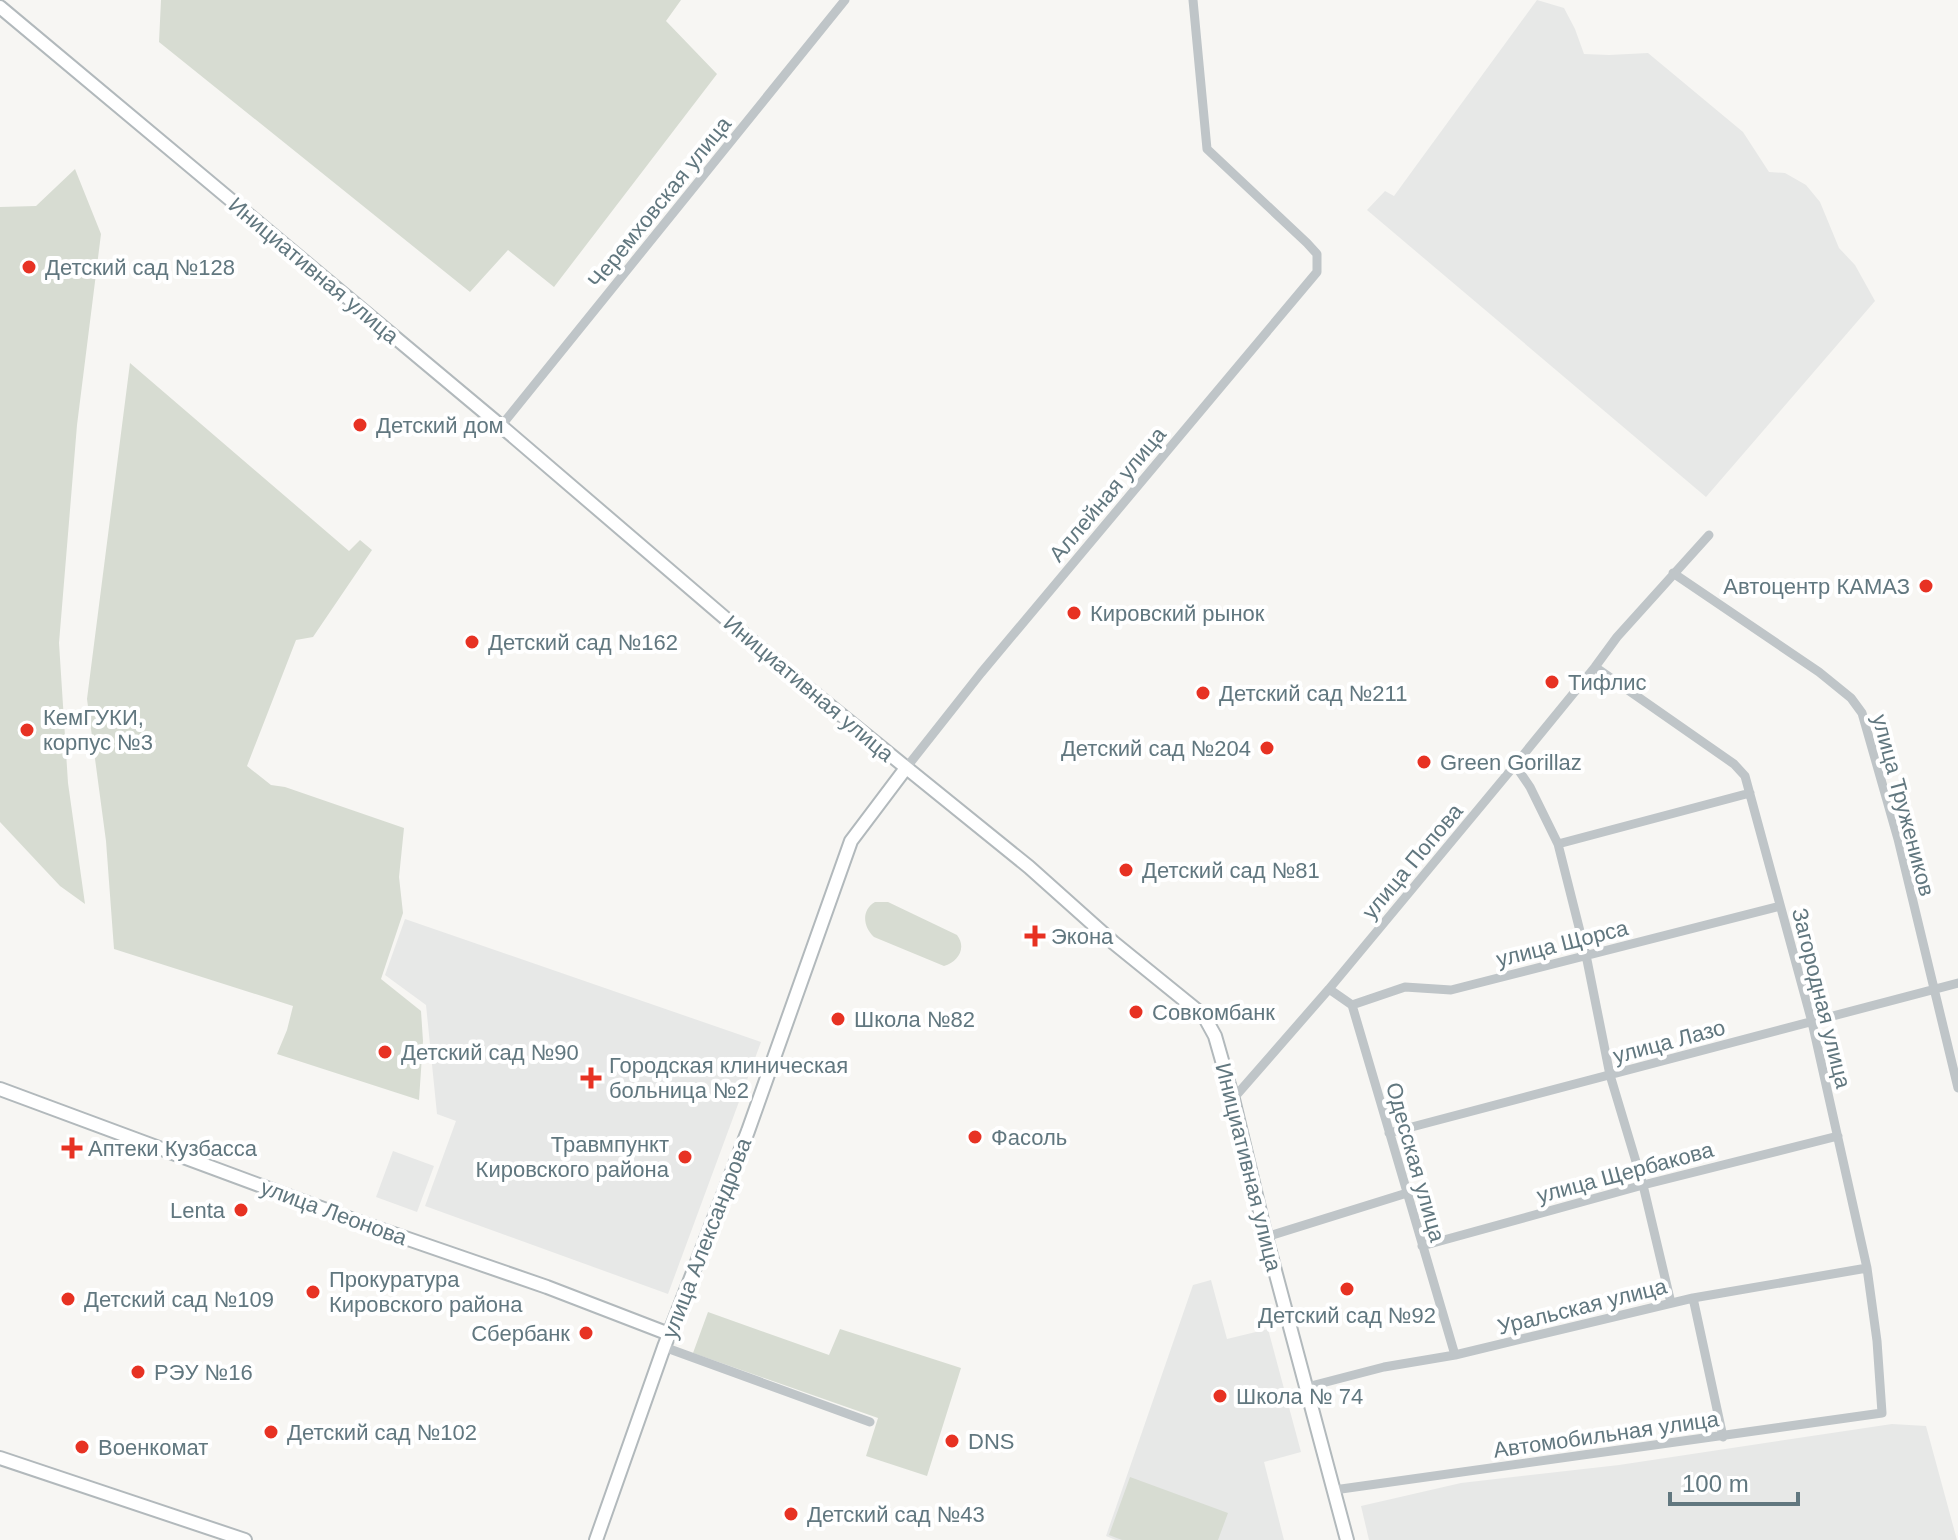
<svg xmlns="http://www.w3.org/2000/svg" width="1958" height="1540" viewBox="0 0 1958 1540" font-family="Arial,sans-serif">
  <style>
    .built { fill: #e7e8e7 }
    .green { fill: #d7dcd2 }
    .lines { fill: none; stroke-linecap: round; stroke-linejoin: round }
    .secondary-casing { stroke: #b2b9bc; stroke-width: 16 }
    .street { stroke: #bfc5c8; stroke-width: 9 }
    .secondary { stroke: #fff; stroke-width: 12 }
    .poi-dot { fill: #e73223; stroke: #fff; stroke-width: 3 }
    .labels { text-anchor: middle; stroke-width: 8; stroke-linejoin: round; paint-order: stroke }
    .street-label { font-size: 22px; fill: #61777f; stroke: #fff }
    .poi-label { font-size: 22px; fill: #61777f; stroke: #fff; text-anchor: start }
  </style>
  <rect width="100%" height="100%" fill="#f7f6f3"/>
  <!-- built -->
  <path class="built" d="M1537,0L1564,8L1575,29L1584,54L1609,55L1648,53L1743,132L1769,172L1785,173L1806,185L1820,202L1839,248L1855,265L1875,301L1706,497L1367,210L1385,191L1394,196Z
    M405,919L761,1042L668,1294L425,1206L456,1121L437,1114L426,1005L385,975Z
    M393,1151L434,1166L417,1212L376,1197Z
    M1211,1280L1227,1339L1268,1329L1301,1452L1264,1462L1284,1540H1116L1106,1536L1193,1285Z
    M1892,1424L1926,1426L1957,1540H1369L1361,1506L1461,1483L1619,1465Z"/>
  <!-- green -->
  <path class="green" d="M161,0H681L666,21L717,74L554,287L508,250L470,292L159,42Z
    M75,169L101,234L77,425L59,643L68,783L85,904L60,886L0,822V207L36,206Z
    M130,363L349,551L360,540L372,550L313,637L296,640L247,766L271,785L285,787L404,828L399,877L403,913L381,979L421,1011L423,1041L419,1100L277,1054L287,1030L293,1006L114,949L106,841L87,699Z
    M875,902H888L957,935C967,948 958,962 944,966L874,937C863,927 861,910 875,902Z
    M708,1312L829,1355L840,1329L961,1368L927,1476L866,1456L878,1418L693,1353Z
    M1130,1477L1228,1513L1218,1540H1122L1109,1535Z"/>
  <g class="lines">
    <defs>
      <path id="secondary" d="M0,7L501,426L788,672L1029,867L1114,943L1204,1016L1215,1036L1233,1099L1266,1237L1347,1540
        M0,1089L356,1221L547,1287L669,1334
        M0,1458L245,1540
        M596,1540L664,1347L748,1131L851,841L906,768"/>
    </defs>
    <!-- secondary casing -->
    <use href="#secondary" class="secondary-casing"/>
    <!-- street -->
    <path class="street" d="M501,426L845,0
      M1673,573L1819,672L1851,698L1862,713L1898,839L1958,1088
      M1515,765L1530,787L1558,844L1586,955L1610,1075L1643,1185L1671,1303
      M906,768L981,673L1317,272V254L1307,243L1207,149L1193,0
      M1558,844L1750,793
      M1329,989L1352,1005L1455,1355
      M1352,1005L1405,987L1451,990L1780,906
      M1233,1099L1329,989L1515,765L1595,667L1617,637L1709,535
      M1389,1133L1958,983
      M1266,1237L1407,1193
      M1422,1246L1643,1185L1838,1136
      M1693,1298L1723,1437
      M664,1347L870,1422
      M1307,1387L1384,1367L1455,1355L1693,1298L1867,1268
      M1334,1490L1882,1413L1877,1341L1867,1268L1812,1022L1745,776L1734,764L1595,667"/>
    <!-- secondary -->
    <use href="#secondary" class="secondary"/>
  </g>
  <!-- markers -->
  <g class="poi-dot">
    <circle cx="29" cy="267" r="8"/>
    <circle cx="360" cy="425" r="8"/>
    <circle cx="1926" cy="586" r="8"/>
    <circle cx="1074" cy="613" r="8"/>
    <circle cx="472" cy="642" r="8"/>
    <circle cx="1552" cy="682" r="8"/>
    <circle cx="1203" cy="693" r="8"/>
    <circle cx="27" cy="730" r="8"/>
    <circle cx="1267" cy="748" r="8"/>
    <circle cx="1424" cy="762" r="8"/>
    <circle cx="1126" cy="870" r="8"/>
    <path d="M1031 924h8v8h8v8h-8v8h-8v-8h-8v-8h8z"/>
    <circle cx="1136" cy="1012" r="8"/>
    <circle cx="838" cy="1019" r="8"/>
    <circle cx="385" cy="1052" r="8"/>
    <path d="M587 1066h8v8h8v8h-8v8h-8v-8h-8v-8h8z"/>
    <circle cx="975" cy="1137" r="8"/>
    <path d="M68 1136h8v8h8v8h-8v8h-8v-8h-8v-8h8z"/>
    <circle cx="685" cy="1157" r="8"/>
    <circle cx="241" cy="1210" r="8"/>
    <circle cx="1347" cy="1289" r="8"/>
    <circle cx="313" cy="1292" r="8"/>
    <circle cx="68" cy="1299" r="8"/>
    <circle cx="586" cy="1333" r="8"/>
    <circle cx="138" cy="1372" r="8"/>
    <circle cx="1220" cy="1396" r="8"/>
    <circle cx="271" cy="1432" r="8"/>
    <circle cx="952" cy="1441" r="8"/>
    <circle cx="82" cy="1447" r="8"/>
    <circle cx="791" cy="1514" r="8"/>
  </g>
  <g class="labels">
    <!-- street labels -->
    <g class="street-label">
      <text transform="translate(659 202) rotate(-51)" y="8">Черемховская улица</text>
      <text transform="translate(314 270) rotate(40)" y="8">Инициативная улица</text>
      <text transform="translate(1107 494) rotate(-50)" y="8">Аллейная улица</text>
      <text transform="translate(809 688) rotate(40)" y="8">Инициативная улица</text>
      <text transform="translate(1904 805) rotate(75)" y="8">улица Тружеников</text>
      <text transform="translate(1412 861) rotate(-50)" y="8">улица Попова</text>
      <text transform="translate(1562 943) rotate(-14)" y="8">улица Щорса</text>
      <text transform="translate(1822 998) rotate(76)" y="8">Загородная улица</text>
      <text transform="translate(1669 1041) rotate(-15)" y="8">улица Лазо</text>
      <text transform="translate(1416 1162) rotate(74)" y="8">Одесская улица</text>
      <text transform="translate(1249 1167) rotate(76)" y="8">Инициативная улица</text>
      <text transform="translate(1625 1172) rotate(-15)" y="8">улица Щербакова</text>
      <text transform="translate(334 1212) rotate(20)" y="8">улица Леонова</text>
      <text transform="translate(706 1238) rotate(-69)" y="8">улица Александрова</text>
      <text transform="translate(1582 1306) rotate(-14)" y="8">Уральская улица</text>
      <text transform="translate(1606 1434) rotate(-8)" y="8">Автомобильная улица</text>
    </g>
    <!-- poi labels -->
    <g class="poi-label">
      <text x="45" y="275">Детский сад №128</text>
      <text x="376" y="433">Детский дом</text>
      <text x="1910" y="594" text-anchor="end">Автоцентр КАМАЗ</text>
      <text x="1090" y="621">Кировский рынок</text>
      <text x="488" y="650">Детский сад №162</text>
      <text x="1568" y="690">Тифлис</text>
      <text x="1219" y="701">Детский сад №211</text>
      <text x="43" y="725">КемГУКИ,<tspan x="43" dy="25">корпус №3</tspan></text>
      <text x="1251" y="756" text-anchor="end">Детский сад №204</text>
      <text x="1440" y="770">Green Gorillaz</text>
      <text x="1142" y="878">Детский сад №81</text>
      <text x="1051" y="944">Экона</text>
      <text x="1152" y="1020">Совкомбанк</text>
      <text x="854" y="1027">Школа №82</text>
      <text x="401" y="1060">Детский сад №90</text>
      <text x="609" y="1073">Городская клиническая<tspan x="609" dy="25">больница №2</tspan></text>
      <text x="991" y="1145">Фасоль</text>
      <text x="669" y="1152" text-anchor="end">Травмпункт<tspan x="669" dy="25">Кировского района</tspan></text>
      <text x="88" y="1156">Аптеки Кузбасса</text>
      <text x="225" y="1218" text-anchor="end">Lenta</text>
      <text x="329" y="1287">Прокуратура<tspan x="329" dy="25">Кировского района</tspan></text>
      <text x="84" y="1307">Детский сад №109</text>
      <text x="1347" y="1323" text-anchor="middle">Детский сад №92</text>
      <text x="570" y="1341" text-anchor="end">Сбербанк</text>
      <text x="154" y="1380">РЭУ №16</text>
      <text x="1236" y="1404">Школа № 74</text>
      <text x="287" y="1440">Детский сад №102</text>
      <text x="968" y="1449">DNS</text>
      <text x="98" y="1455">Военкомат</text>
      <text x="807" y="1522">Детский сад №43</text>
    </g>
  </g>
  <!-- scale -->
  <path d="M1670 1492v12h128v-12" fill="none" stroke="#61777f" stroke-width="4"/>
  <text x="1682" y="1492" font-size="24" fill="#61777f" stroke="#ffffff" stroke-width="6" paint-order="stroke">100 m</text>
</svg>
